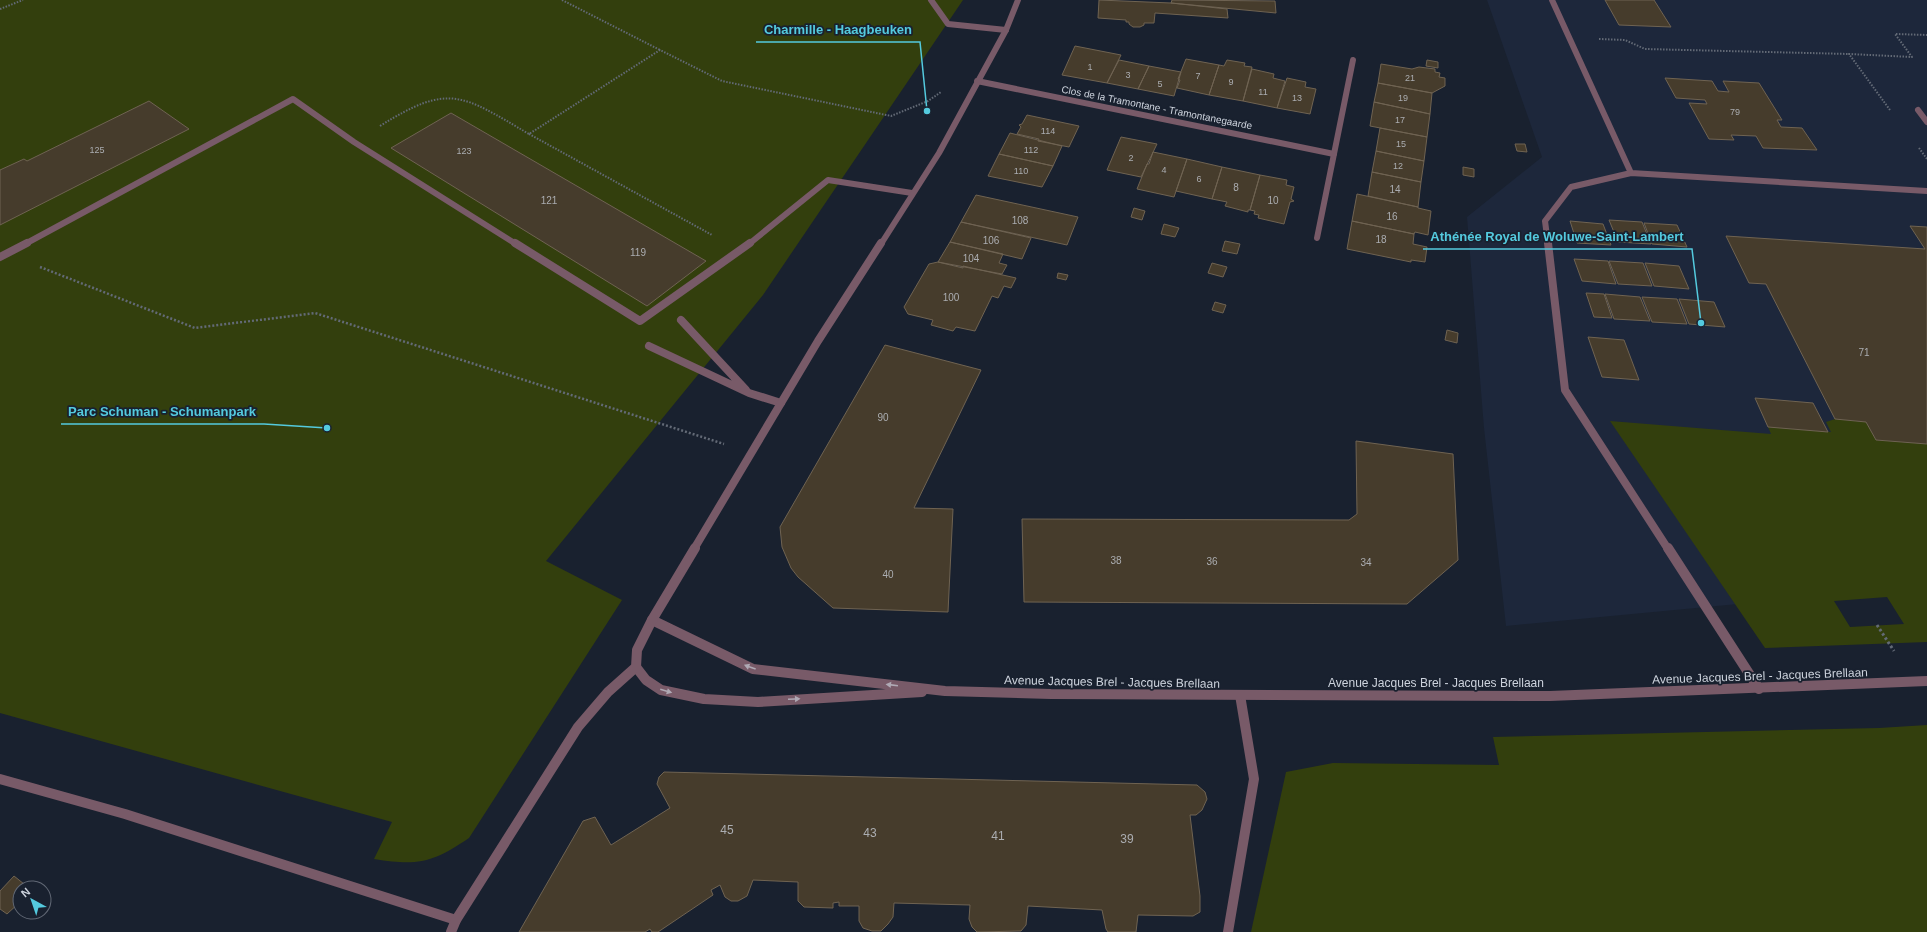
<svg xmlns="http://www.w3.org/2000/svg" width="1927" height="932" viewBox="0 0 1927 932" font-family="Arial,sans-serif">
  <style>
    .built { fill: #1d273b }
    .green { fill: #333f0d; fill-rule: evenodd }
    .building { fill: #463c2c; stroke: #6f6352 }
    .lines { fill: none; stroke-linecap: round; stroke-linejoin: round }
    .path-far2 { stroke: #636a76; stroke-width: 2; stroke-dasharray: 1.5 1.5; stroke-linecap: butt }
    .path-far1 { stroke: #636a76; stroke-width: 2.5; stroke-dasharray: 2 2; stroke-linecap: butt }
    .path { stroke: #636a76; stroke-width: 3; stroke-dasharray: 2.5 2.5; stroke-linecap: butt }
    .service-far2 { stroke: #785a68; stroke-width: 6 }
    .service-far1 { stroke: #785a68; stroke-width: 8 }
    .service { stroke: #785a68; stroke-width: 10 }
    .minor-far1 { stroke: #785a68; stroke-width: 6 }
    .minor { stroke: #785a68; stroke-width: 10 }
    .tertiary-far2 { stroke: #785a68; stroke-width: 6 }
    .tertiary-far1 { stroke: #785a68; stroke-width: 8 }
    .tertiary { stroke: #785a68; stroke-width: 10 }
    .oneway { fill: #afa9b4 }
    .labels { text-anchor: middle; stroke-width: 3.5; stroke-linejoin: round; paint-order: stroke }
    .far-number-label { font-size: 9px; fill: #abadb1 }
    .far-street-label { font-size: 10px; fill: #cdd3dd; stroke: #19212f }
    .number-label { font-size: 10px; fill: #abadb1 }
    .street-label { font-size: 12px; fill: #cdd3dd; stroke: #19212f }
    .near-number-label { font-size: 12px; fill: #abadb1 }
    .leader { fill: none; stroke: #54cade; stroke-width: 1.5 }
    .callout-dot { fill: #54cade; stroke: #19212f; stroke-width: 1.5 }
    .callout-label { font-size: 13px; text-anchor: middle; font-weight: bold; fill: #54cade; stroke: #19212f; stroke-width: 3.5; stroke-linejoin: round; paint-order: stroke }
  </style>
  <rect width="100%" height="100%" fill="#19212f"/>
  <!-- built -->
  <path class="built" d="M1487,0H1927V586L1506,626L1484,428L1467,217L1542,157Z"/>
  <!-- green -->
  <path class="green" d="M0,0H963L763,295L546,561L622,600L469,838C432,863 418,866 374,859L392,822L0,713Z
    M1835,419L1866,422L1876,440L1927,444V642L1765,648L1610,421L1771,434L1768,427L1831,432L1826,422ZM1887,597L1904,624L1850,627L1834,601Z
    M1927,725V932H1251L1286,772L1333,763L1499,765L1493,737L1879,728Z"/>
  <!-- building -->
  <path class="building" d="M1099,0L1171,3L1227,9L1228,18L1155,13L1154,23H1144V25L1140,27H1133L1129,24V22H1126V20L1098,18Z
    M1172,0L1275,1L1276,13L1171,3Z
    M1605,0H1654L1671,27L1619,25Z
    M1075,46L1121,55L1107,83L1062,75Z
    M1186,59L1219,65L1209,95L1177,88L1180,80L1178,79Z
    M1119,60L1149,66L1138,89L1107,83Z
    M1227,60L1245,63L1244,66L1252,67L1243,101L1209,95L1219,65L1224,66Z
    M1427,60L1438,62V68L1426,66Z
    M1381,64L1412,69L1419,67L1435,69V72L1440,73L1439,77L1445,78V86L1432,93L1378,83Z
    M1149,66L1181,72L1174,96L1138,89Z
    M1252,69L1274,74L1273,78L1285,81L1277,108L1243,101Z
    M1287,78L1306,82L1305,87L1316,89L1310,114L1277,108Z
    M1665,78L1712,81L1718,91L1729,92L1723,81L1759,83L1782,120H1777L1781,127L1802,128L1817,150L1763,148L1756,136L1731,135L1734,140L1709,139L1689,103L1707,104L1705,100L1676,98Z
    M1378,83L1432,93L1430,114L1374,102Z
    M149,101L189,129L0,225V170L24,159L27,161Z
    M1374,102L1430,114L1427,137L1370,126Z
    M451,113L706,261L647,306L391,148Z
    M1027,115L1079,126L1069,147L1038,141L1039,139L1017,134L1021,127L1019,125L1022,124Z
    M1380,128L1427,137L1424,161L1376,151Z
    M1010,133L1062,146L1053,166L999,154Z
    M1121,137L1157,144L1141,177L1107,170Z
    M1515,144H1525L1527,152L1517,151Z
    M1376,151L1424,161L1421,182L1372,172Z
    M1153,152L1187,159L1174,197L1137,189L1147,164H1149Z
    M999,154L1053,166L1042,187L988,176Z
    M1187,159L1222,167L1212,199L1176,191Z
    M1222,167L1260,175L1250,210H1248V212L1225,206L1227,202L1212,199Z
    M1463,167L1474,169V177L1463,175Z
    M1372,172L1421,182L1418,207L1368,196Z
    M1260,175L1287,180L1286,185L1294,187L1291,199L1294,201L1290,202L1284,224L1258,218L1259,215L1254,214L1255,211L1250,210Z
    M1357,194L1418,207V208L1431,211L1428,235L1415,232L1414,234L1352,221Z
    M976,195L1078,217L1067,245L961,222Z
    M1134,208L1145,211L1142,220L1131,217Z
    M1609,220L1642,222L1651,244L1618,242Z
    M1352,221L1414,234L1413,244L1427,247L1425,262L1411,260V262L1347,249Z
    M1570,221L1603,224L1611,245L1577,243Z
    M961,222L1031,238L1022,259L950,242Z
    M1644,223L1677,225L1687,247L1652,244Z
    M1164,224L1179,228L1175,237L1161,234Z
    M1910,226L1927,227V444L1876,440L1866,422L1835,419L1766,284L1749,283L1726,236L1925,249Z
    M1225,241L1240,244L1237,254L1222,251Z
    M950,242L1003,254L999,263L1007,265L1002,274L938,262Z
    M1574,259L1608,261L1616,284L1582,281Z
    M1609,261L1643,263L1652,286L1618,284Z
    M938,262L963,268V266L1016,278L1011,288L1004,286L998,298L992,296L975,331L956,327L953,331L931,325L933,320L908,314L904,307L929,264Z
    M1212,263L1227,267L1223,277L1208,273Z
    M1645,263L1679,266L1689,289L1654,286Z
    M1058,273L1068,275L1066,280L1057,278Z
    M1586,293L1604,294L1612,318L1594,317Z
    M1605,294L1640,297L1650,321L1614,319Z
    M1642,297L1677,299L1687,324L1652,322Z
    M1679,299L1714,302L1725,327L1689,324Z
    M1215,302L1226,305L1223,313L1212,310Z
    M1447,330L1458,333L1457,343L1445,340Z
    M1588,337L1624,340L1639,380L1602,377Z
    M885,345L981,370L914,508L953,509L948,612L833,608L798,577L791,568L782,547L780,527Z
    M1755,398L1813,403L1828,432L1768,427Z
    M1356,441L1453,454L1458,560L1407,604L1024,602L1022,519L1349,520L1357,514Z
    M664,772L1197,785L1205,792L1207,799L1202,810L1196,815H1190L1200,896V912L1193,916L1138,915L1136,932H1108L1106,929L1102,910L1028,906L1026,925L1021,931L977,932L972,927L969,919L970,905L894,903L893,917L888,924L881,931H872L863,928L859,921V906H839V902L833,903V908L804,907L798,901V882L753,880L747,896L738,901H731L725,897L720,885L711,890L713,895L658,932H652L650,929L645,932H519L583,821L595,817L611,845L670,808L657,784L659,777Z
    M14,876L29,888H20V902L7,914L0,909V891Z"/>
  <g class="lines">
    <!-- path-far2 -->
    <path class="path-far2" d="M562,0L660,50
      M0,9L23,0
      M1599,39L1625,40L1645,49L1849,54
      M1890,110L1849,54L1912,57L1895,34L1927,35
      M380,126C450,82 462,95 529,134L660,50L722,81L891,116L928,101L941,92
      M529,134L712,235
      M1919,148L1927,159"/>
    <!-- path-far1 -->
    <path class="path-far1" d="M40,267L195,328L315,313L724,444"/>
    <!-- path -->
    <path class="path" d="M1877,625L1894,651"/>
    <!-- service-far2 -->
    <path class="service-far2" d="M931,0L948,24L1006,30
      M1552,0L1631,173
      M1918,110L1927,122
      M1317,238L1353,60
      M25,244L293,99L354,142L516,244
      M749,244L828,180L912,193
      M1548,244L1545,221L1571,187L1631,173L1927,191"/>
    <!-- service-far1 -->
    <path class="service-far1" d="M515,243L640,321L750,243
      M1548,243L1565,390L1668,549
      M0,257L27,243
      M681,320L746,390
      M649,346L749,393L781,403"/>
    <!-- service -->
    <path class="service" d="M1668,548L1759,689
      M0,779L125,814L456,920
      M1228,932L1254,779L1240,695"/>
    <!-- minor-far1 -->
    <path class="minor-far1" d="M977,81L1334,154"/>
    <!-- minor -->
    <path class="minor" d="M652,620L753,669L945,691L1051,694L1550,696L1927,681
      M636,667L646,680L661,690L704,699L758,702L922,692"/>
    <!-- tertiary-far2 -->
    <path class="tertiary-far2" d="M881,244L939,153L1006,30L1018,0"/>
    <!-- tertiary-far1 -->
    <path class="tertiary-far1" d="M694,549L818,341L881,243"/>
    <!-- tertiary -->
    <path class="tertiary" d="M451,932L456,920L578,727L608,692L636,667L637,650L652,620L695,548"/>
  </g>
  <!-- one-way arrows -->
  <defs><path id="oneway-solid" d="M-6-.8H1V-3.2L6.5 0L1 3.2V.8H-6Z"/></defs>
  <g class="oneway">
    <use href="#oneway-solid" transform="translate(750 667) rotate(-160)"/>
    <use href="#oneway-solid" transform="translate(892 685) rotate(-173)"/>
    <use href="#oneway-solid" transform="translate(666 691) rotate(16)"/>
    <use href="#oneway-solid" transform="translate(794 699) rotate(-3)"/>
  </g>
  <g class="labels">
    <!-- far-number labels -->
    <g class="far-number-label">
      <text x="1090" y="70">1</text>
      <text x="1128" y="78">3</text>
      <text x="1198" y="79">7</text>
      <text x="1410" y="81">21</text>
      <text x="1231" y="85">9</text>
      <text x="1160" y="87">5</text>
      <text x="1263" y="95">11</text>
      <text x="1297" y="101">13</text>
      <text x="1403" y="101">19</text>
      <text x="1735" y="115">79</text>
      <text x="1400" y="123">17</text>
      <text x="1048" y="134">114</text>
      <text x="1401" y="147">15</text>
      <text x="97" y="153">125</text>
      <text x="1031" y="153">112</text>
      <text x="464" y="154">123</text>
      <text x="1131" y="161">2</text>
      <text x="1398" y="169">12</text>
      <text x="1164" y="173">4</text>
      <text x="1021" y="174">110</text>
      <text x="1199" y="182">6</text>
    </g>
    <!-- far-street labels -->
    <g class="far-street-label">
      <text transform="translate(1157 107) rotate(11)" y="4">Clos de la Tramontane - Tramontanegaarde</text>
    </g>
    <!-- number labels -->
    <g class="number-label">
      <text x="1236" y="191">8</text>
      <text x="1395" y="193">14</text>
      <text x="549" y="204">121</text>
      <text x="1273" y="204">10</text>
      <text x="1392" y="220">16</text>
      <text x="1020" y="224">108</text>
      <text x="1381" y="243">18</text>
      <text x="991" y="244">106</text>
      <text x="638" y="256">119</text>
      <text x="971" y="262">104</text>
      <text x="951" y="301">100</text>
      <text x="1864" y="356">71</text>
      <text x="883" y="421">90</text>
      <text x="1116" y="564">38</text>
      <text x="1212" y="565">36</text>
      <text x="1366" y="566">34</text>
      <text x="888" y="578">40</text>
    </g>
    <!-- street labels -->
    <g class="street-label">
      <text transform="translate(1760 676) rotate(-2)" y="4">Avenue Jacques Brel - Jacques Brellaan</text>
      <text transform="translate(1112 682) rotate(1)" y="4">Avenue Jacques Brel - Jacques Brellaan</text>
      <text x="1436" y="687">Avenue Jacques Brel - Jacques Brellaan</text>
    </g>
    <!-- near-number labels -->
    <g class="near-number-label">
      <text x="727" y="834">45</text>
      <text x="870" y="837">43</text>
      <text x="998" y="840">41</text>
      <text x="1127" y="843">39</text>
    </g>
  </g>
  <!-- callouts -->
  <path class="leader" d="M927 111L920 42H756M1701 323L1692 249H1423M327 428L264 424H61"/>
  <g class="callout-dot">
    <circle cx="927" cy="111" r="4"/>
    <circle cx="1701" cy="323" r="4"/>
    <circle cx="327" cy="428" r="4"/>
  </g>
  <g class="callout-label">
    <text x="838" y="34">Charmille - Haagbeuken</text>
    <text x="1557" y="241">Athénée Royal de Woluwe-Saint-Lambert</text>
    <text x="162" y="416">Parc Schuman - Schumanpark</text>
  </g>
  <!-- north arrow -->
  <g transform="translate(32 900) rotate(320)"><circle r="19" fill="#19212f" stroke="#616875"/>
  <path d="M0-3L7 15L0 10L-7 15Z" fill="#54cade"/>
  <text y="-6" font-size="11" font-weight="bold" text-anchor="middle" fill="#cdd3dd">N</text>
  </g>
</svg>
